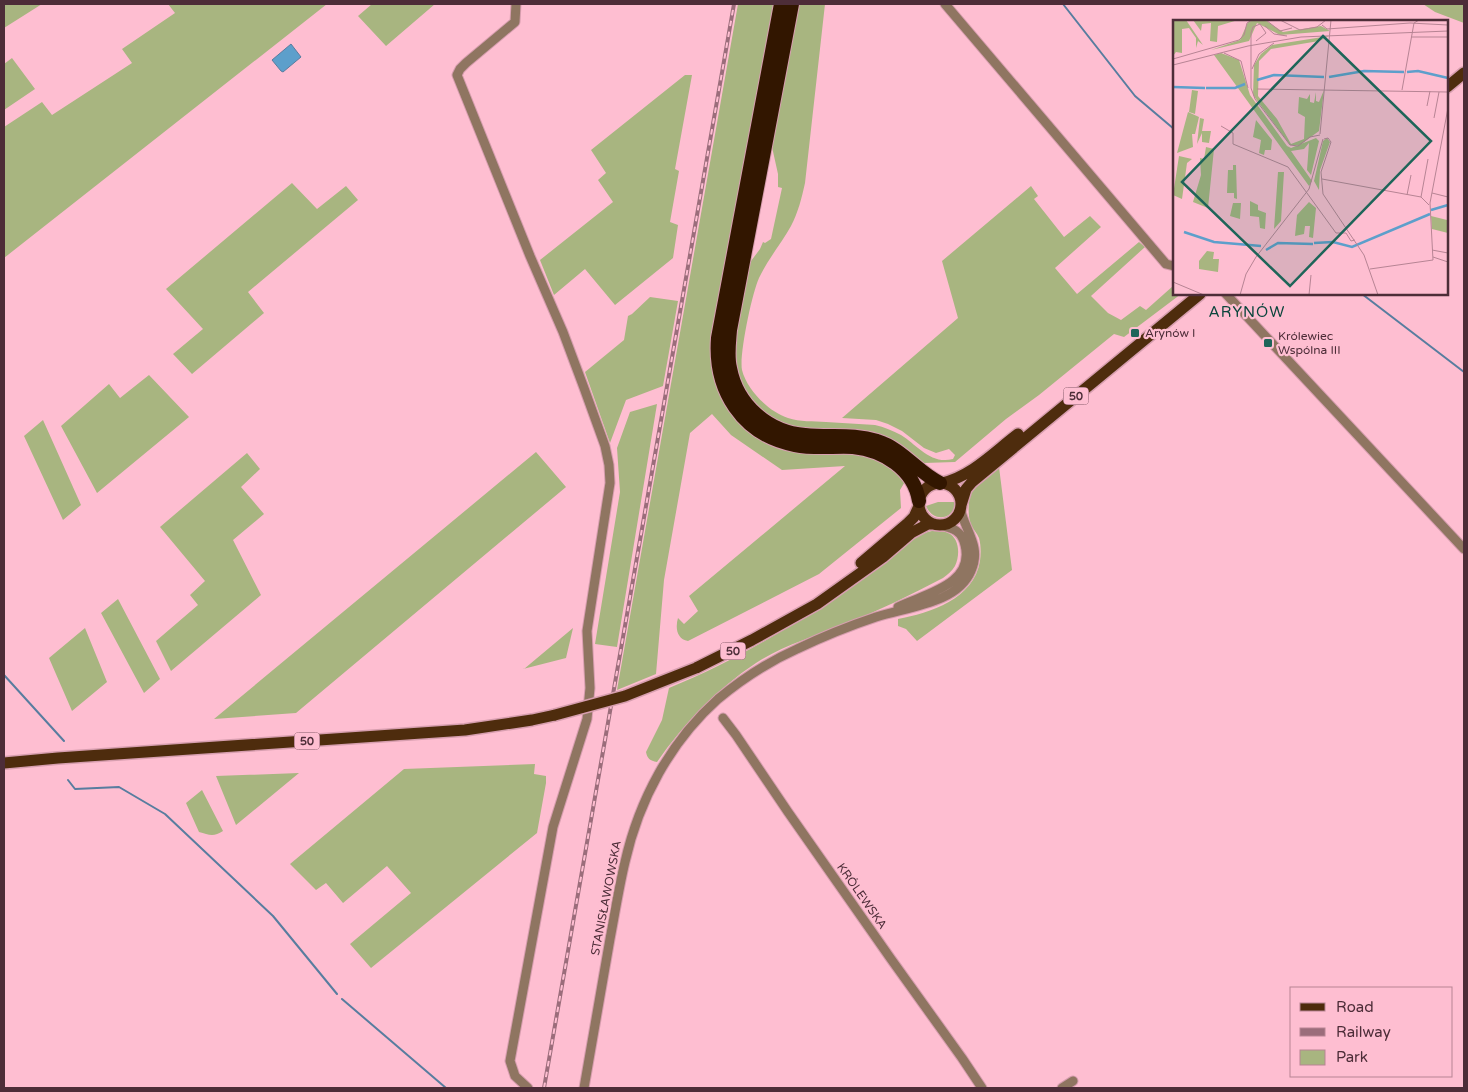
<svg xmlns="http://www.w3.org/2000/svg" width="1468" height="1092" viewBox="0 0 1468 1092" font-family="'Varela Round',sans-serif">
  <style>
    .green { fill: #a8b580 }
    .water { fill: #5d9fcb; stroke: #587d9f }
    .lines { fill: none; stroke-linecap: round; stroke-linejoin: round }
    .stream { stroke: #587d9f; stroke-width: 2 }
    .minor-casing { stroke: #d79eaf; stroke-width: 11 }
    .major-casing { stroke: #d79eaf; stroke-width: 14 }
    .highway-casing { stroke: #d79eaf; stroke-width: 16 }
    .minor { stroke: #8f7561; stroke-width: 9 }
    .major { stroke: #4e2c0d; stroke-width: 11 }
    .highway { stroke: #321600; stroke-width: 14 }
    .rail-casing { stroke: #9b6d7b; stroke-width: 4 }
    .rail { stroke: #febed1; stroke-width: 2; stroke-dasharray: 5.5; stroke-linecap: butt }
    .major-bridge-casing { stroke: #d79eaf; stroke-width: 14; stroke-linecap: butt }
    .major-bridge { stroke: #4e2c0d; stroke-width: 11 }
    .poi-dot { fill: #1e6559; stroke: #febed1; stroke-width: 2 }
    .labels { text-anchor: middle; stroke-width: 4.5; stroke-linejoin: round; paint-order: stroke }
    .shield { fill: #febed1; stroke: #825866; stroke-width: 1 }
    .shield-label { font-size: 11px; font-weight: bold; fill: #4d2d38 }
    .poi-label { font-size: 12px; fill: #4d2d38; stroke: #febed1; text-anchor: start }
    .street-label { font-size: 12px; fill: #4d2d38; stroke: #febed1 }
    .quarter-label { font-size: 15px; letter-spacing: 1px; fill: #0a453c; stroke: #febed1 }
    .inset-river { fill: none; stroke: #5d9fcb; stroke-width: 2.5 }
    .inset-road { fill: none; stroke: #b78494; stroke-width: 1 }
    .view { fill: #1e6559; fill-opacity: 0.15; stroke: #1e6559; stroke-width: 2.5 }
    .inset-edge { fill: none; stroke: #4d2d38; stroke-width: 2.5 }
  </style>
  <rect width="100%" height="100%" fill="#febed1"/>
  <!-- green -->
  <path class="green" d="M4,4H42L4,28Z
    M168,4H327L4,258V127L42,102L52,115L132,63L122,49L175,13Z
    M372,4H435L386,46L358,16Z
    M738,4H777L759,81L713,342L726,402L839,451L879,458L906,480L900,490L901,508L819,574L688,641C677,639 675,628 678,618L684,624L698,611L689,596L845,466L782,470L731,435L712,414L690,433L664,580L656,674L617,690Z
    M798,4H825L805,183C802,197 798,213 791,226C781,244 768,259 759,278C752,293 739,355 742,370C747,390 769,412 788,418C800,422 813,421 826,422C842,423 859,424 875,425C884,427 893,431 901,435C917,445 931,465 953,459L955,455L949,449L936,453L924,448L902,431L888,424L876,420L842,418L958,318L942,261L1031,186L1038,196L1034,199L1064,237L1090,216L1101,227L1055,268L1077,294L1139,242L1145,247L1091,296L1108,313L1121,320L1140,306L1146,310L1173,286L1174,281V294H1181L1124,337L1114,334L1039,395L1006,419L955,462L924,463L922,462L920,464L816,433L778,425L745,394L732,355L748,265L760,249L763,242L765,243L771,239L782,188L778,187V174L772,147Z
    M1423,4H1464V23L1435,12Z
    M12,58L35,89L4,110V64Z
    M685,75H692L675,169L679,171L670,222L678,225L673,258L615,305L585,269L554,295L540,260L613,202L598,180L606,173L591,150Z
    M292,183L317,209L346,186L358,200L248,292L264,313L192,374L173,354L203,329L166,289Z
    M650,297L678,301L663,386L626,400L610,443L585,372L624,340L628,316L632,314Z
    M149,375L189,417L97,493L61,426L109,384L120,398Z
    M657,404L617,647L595,644L620,492L617,448L630,412Z
    M43,420L81,505L63,520L24,436Z
    M536,452L566,487L296,713L214,719Z
    M247,453L260,469L241,487L264,514L233,540L261,595L171,671L156,641L198,605L190,595L205,581L160,527Z
    M999,467L1012,570L917,641L906,629L898,626V619C930,613 974,599 980,561C981,554 981,545 979,538C977,533 973,529 971,525C967,514 969,502 970,491Z
    M938,502H956C954,520 933,523 926,506Z
    M932,531C937,531 944,531 948,533C960,538 960,556 955,566C952,571 948,574 943,578C911,595 877,611 843,625C815,636 782,646 756,663C717,689 684,723 657,762C650,761 647,758 646,752L662,720L669,688C723,666 773,638 822,605C843,591 865,577 885,562C900,551 914,534 932,531Z
    M118,599L160,679L144,693L101,613Z
    M85,628L107,682L72,711L49,658Z
    M573,628L566,658L523,669H524Z
    M535,764L534,774L546,776V783L537,833L371,968L350,944L411,893L387,866L343,903L326,883L316,890L290,864L404,769Z
    M299,773L236,825L216,776Z
    M202,790L223,831C214,837 209,835 199,832L186,803Z"/>
  <!-- water -->
  <path class="water" d="M291,44L301,57L283,72L281,71L272,60Z"/>
  <g class="lines">
    <!-- stream -->
    <path class="stream" d="M1063,4L1135,96L1174,129
      M1362,294L1464,372
      M4,675L64,741
      M68,780L75,789L119,787L165,814L273,916L337,994
      M342,999L446,1088"/>
    <defs>
      <path id="minor" d="M516,4L515,22L466,63L460,69L457,75L530,256L563,332L584,388L605,446L609,465L610,483L587,631L590,688L587,719L553,827L510,1061L515,1076L528,1088
        M945,4L1166,264L1174,266
        M1226,294L1464,549
        M898,607C924,594 975,585 965,545C962,531 953,528 940,525
        M723,718L736,735L788,812L891,959L962,1058L982,1088
        M584,1088C593,1038 601,988 610,939C615,913 619,887 625,862C639,800 670,742 718,699C742,679 768,662 797,649C822,637 849,626 876,617C906,607 957,604 971,571C982,546 965,531 960,508
        M1062,1088L1073,1081"/>
      <path id="major" d="M1447,87L1464,73
        M942,483C972,476 994,452 1018,434
        M919 504a21 21 0 1 1 42 0a21 21 0 1 1-42 0Z
        M961,505L966,489L972,482L1200,294
        M861,563L908,523L914,517L919,506
        M696,668L752,640L817,604L883,557L911,533L928,524H934
        M4,763L58,758L465,730L532,720L555,715"/>
      <path id="highway" d="M781,4L718,338C714,390 742,435 795,445C814,449 834,446 853,447C883,450 914,469 919,501
        M792,4L730,330C729,343 727,356 730,368C737,405 768,432 805,435C829,438 853,433 877,441C903,449 917,472 940,483"/>
    </defs>
    <!-- minor casing -->
    <use href="#minor" class="minor-casing"/>
    <!-- major casing -->
    <use href="#major" class="major-casing"/>
    <!-- highway casing -->
    <use href="#highway" class="highway-casing"/>
    <!-- minor -->
    <use href="#minor" class="minor"/>
    <!-- major -->
    <use href="#major" class="major"/>
    <!-- highway -->
    <use href="#highway" class="highway"/>
    <defs>
      <path id="rail" d="M544,1088L734,4"/>
    </defs>
    <!-- rail casing -->
    <use href="#rail" class="rail-casing"/>
    <!-- rail -->
    <use href="#rail" class="rail"/>
    <defs>
      <path id="major-bridge" d="M555,715L625,696L696,668"/>
    </defs>
    <!-- major-bridge casing -->
    <use href="#major-bridge" class="major-bridge-casing"/>
    <!-- major-bridge -->
    <use href="#major-bridge" class="major-bridge"/>
  </g>
  <!-- markers -->
  <g class="poi-dot">
    <rect x="1130" y="328" width="10" height="10" rx="2.5"/>
    <rect x="1263" y="338" width="10" height="10" rx="2.5"/>
  </g>
  <g class="labels">
    <!-- shield labels -->
    <g class="shield">
      <rect x="1063.5" y="387.5" width="25" height="17" rx="4"/>
      <rect x="720.5" y="642.5" width="25" height="17" rx="4"/>
      <rect x="294.5" y="732.5" width="25" height="17" rx="4"/>
    </g>
    <g class="shield-label">
      <text x="1076" y="400">50</text>
      <text x="733" y="655">50</text>
      <text x="307" y="745">50</text>
    </g>
    <!-- poi labels -->
    <g class="poi-label">
      <text x="1145" y="337">Arynów I</text>
      <text x="1278" y="340">Królewiec<tspan x="1278" dy="14">Wspólna III</tspan></text>
    </g>
    <!-- street labels -->
    <g class="street-label">
      <text transform="translate(862 896) rotate(55)" y="4">KRÓLEWSKA</text>
      <text transform="translate(606 898) rotate(-79)" y="4">STANISŁAWOWSKA</text>
    </g>
    <!-- quarter labels -->
    <g class="quarter-label">
      <text x="1247" y="317">ARYNÓW</text>
    </g>
  </g>
  <!-- overview -->
  <g transform="translate(1173 20)">
    <rect width="275" height="275" fill="#febed1"/>
    <path d="M0,0H13L30,25L25,21L23,28V18L16,8L9,9V33L3,32L0,36ZM20,0H65L45,6L44,22L37,21L38,3L29,4L28,11ZM81,0H92L110,12L148,6L157,11L107,15L84,3L76,21L38,30L67,20L75,2ZM156,16L146,21L98,29L86,41L85,76L104,99L118,124L131,119L132,97L125,93L126,77L134,79L137,74V82L141,83L143,72V81L146,82L151,70L146,111L127,125H117L80,75L81,45L88,34L99,25ZM48,33L66,40L77,75L114,126L118,128L143,118L146,121L138,155L134,150L136,123L131,129L118,131L139,161L136,166L41,35ZM19,70L25,71L22,94L16,92ZM15,92L26,97L22,114H19L20,127L4,133ZM27,98L31,99L29,111H38L36,123L29,122V113L24,124ZM83,100L99,120L98,130H92L91,135L86,133L88,120L80,117ZM154,118L157,122L147,150L146,170L141,161L150,121ZM33,127L41,129L35,188L20,182L28,155L27,138L31,139ZM6,136L19,139L14,143L9,179L0,175ZM60,145H63L64,179L61,178V173H54L55,150H60ZM105,152H111L108,201L101,209ZM77,181L85,185V190L93,193L92,209L87,208L86,197L77,196ZM136,182L143,188L140,218L136,217L137,206H132L131,214L122,216L124,195ZM60,183H68L67,199L57,196ZM258,196L274,200L275,213L259,209ZM34,231L41,232L40,239H46L45,252L26,249V241Z" fill="#a8b580"/>
    <path class="inset-river" d="M234,52L245,51L275,58M156,57L191,51L231,52M84,60L101,55L151,57M0,67L32,68M33,68H62L72,64M258,190L275,185M11,212L41,222L88,226M141,223L160,222L179,227L257,194M93,230L105,223L140,224"/>
    <path class="inset-road" d="M93,0L107,11L119,8M107,0L127,10L144,7L153,0M149,5L154,9L237,3L275,5M92,6L101,14L114,16M238,17H275M83,21L93,13L87,4L80,7L78,13V68L82,79L117,125L125,126L137,117L147,115M51,33L68,41L75,68M0,39L66,20L71,15L74,3L79,0M0,45L75,26L128,17L275,11M79,49L86,34L101,23M84,69L275,72M229,70L241,3L246,0M254,86L257,71M261,98L266,72M48,106L60,113V124L115,147L163,213H173L178,221L182,220M147,114L158,0M151,119L155,118L158,122L148,152L150,174L191,235L205,275M149,159L248,177L256,185M259,173L275,177M234,175L238,155M248,177L255,139M259,230L275,233M260,237L275,242M197,249L260,240L257,183L275,88M0,262L31,275M67,275L73,254L83,237L136,169L150,119M136,275L138,255"/>
    <path class="view" d="M150,16L258,121L117,266L9,162Z"/>
    <rect width="275" height="275" class="inset-edge"/>
  </g>
  <!-- border -->
  <rect width="1468" height="1092" fill="none" stroke="#4d2d38" stroke-width="10"/>
  <!-- legend -->
  <rect x="1290" y="987" width="162" height="90" fill="#febed1" stroke="#b78494"/>
  <rect x="1300" y="1003" width="25" height="8" fill="#4e2c0d" stroke="#b78494"/>
  <text x="1336" y="1012" font-size="15" fill="#4d2d38">Road</text>
  <rect x="1300" y="1028" width="25" height="8" fill="#9b6d7b" stroke="#b78494"/>
  <text x="1336" y="1037" font-size="15" fill="#4d2d38">Railway</text>
  <rect x="1300" y="1050" width="25" height="15" fill="#a8b580" stroke="#b78494"/>
  <text x="1336" y="1062" font-size="15" fill="#4d2d38">Park</text>
</svg>
